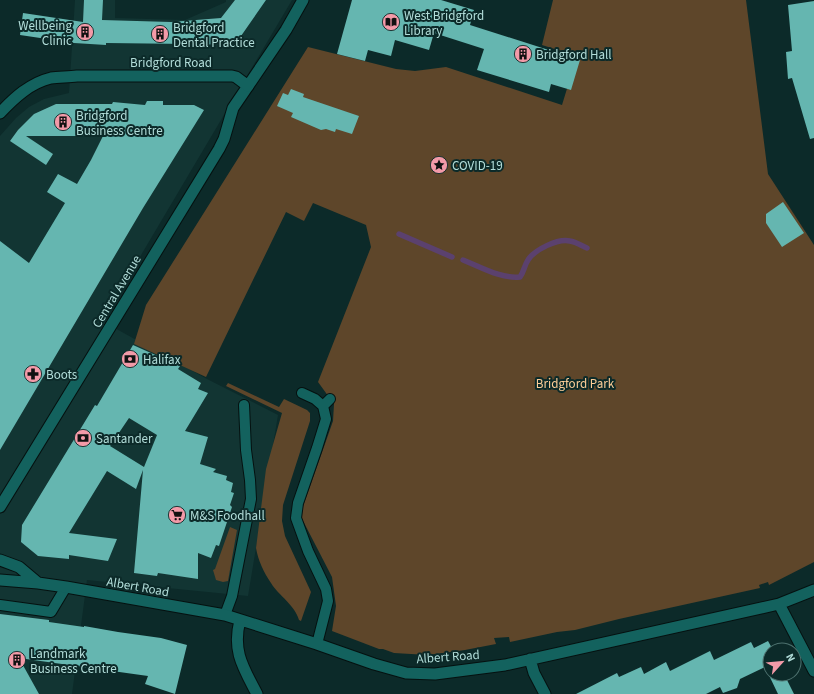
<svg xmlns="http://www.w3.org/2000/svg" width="814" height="694" viewBox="0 0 814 694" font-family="'Source Sans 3',sans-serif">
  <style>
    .built { fill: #123533 }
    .green { fill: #5e462a }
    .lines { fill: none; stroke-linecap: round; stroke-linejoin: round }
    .stream { stroke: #5b416e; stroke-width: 5.5 }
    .building { fill: #65b6b0; fill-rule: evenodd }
    .service-casing { stroke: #051110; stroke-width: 12 }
    .minor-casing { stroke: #051110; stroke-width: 13 }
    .tertiary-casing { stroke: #051110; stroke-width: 13 }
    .service { stroke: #13625e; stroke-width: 10 }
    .minor { stroke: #13625e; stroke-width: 11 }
    .tertiary { stroke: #13625e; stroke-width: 11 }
    .labels { text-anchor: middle; stroke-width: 4; stroke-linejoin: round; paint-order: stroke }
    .poi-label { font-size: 13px; fill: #b2ddd9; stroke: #0c2a29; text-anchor: start }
    .street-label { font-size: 13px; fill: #b2ddd9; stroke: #0c2a29 }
    .park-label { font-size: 13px; fill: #fdcd97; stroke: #0c2a29 }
  </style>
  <rect width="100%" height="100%" fill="#0c2a29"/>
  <!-- built -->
  <path class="built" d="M75,0H115V18L185,20L226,2V0H292L102,321L207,379L278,415L248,596L87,580L72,694H0V136L16,118L29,107L44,99L69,93Z"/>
  <!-- green -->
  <path class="green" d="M553,0H746L768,174L814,245V562L769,585L768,582L759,585L760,588L619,619L575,630L557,632L510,642L509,637L494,638L496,644L465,650L428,655L394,653L383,649H379L332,631L336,606L332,577L300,515L333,421L334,404L318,382L371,247L366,225L313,203L304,221L286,212L206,377L134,344L146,305L308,47L396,69L415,71L446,67L562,105L577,56L542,45Z
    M228,383L279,407L284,399L307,410L310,413V421L283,505L282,521L285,536L311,592L301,621L299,620C295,605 279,596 271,583C264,573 258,560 256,548L266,469L282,413L226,386Z
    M230,527L237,530L228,581L223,582L216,580L213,570L215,569Z"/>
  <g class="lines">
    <!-- stream -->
    <path class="stream" d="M399,234L452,257
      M463,260C481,267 501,279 520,277C524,272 524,266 528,260C534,250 558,238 570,241C576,242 582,246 587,248"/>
  </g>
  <!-- building -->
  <path class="building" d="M84,0H103L102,20L171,22L221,18L235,0H266L241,36L235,42L225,44L189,45V44L106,43V45L74,43L20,35L23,13L83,22Z
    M352,0H441L474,10L470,25L580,60L571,90L551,84L549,92L477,70L484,49L434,33L429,50L395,40L391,56L368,50L365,61L337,54Z
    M814,1V138L810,139L792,78L788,79L786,52L792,51L788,5Z
    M291,89L304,94L303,97L359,116L352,134L336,129L335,132L326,129L321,130L291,117L293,113L277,106L283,93L288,95Z
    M147,101H163V105H194L204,110L143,208L0,450V241L29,263L65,203L47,192L58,174L77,184L91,160L103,136H26L53,154L46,165L10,141L18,130L34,114L56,104H112L113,102L145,105Z
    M783,202L804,233L782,247L766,223V214Z
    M133,345L180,366L178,369L201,383L198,389L208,393L185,431L208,437L200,464L216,469L213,472L227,476L226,480L233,483L231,492L234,493L230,505L232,507L219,546L216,545L211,558L198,553V579L158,573L157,576L134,573L143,470L136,489L107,471L69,533L117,539L108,561L69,555V559L38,556L21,542L22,525L95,405L97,406ZM129,418L157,435L144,467L110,446Z
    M0,614L49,620V622L84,627V626L118,632L161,638L187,645L175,694L145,684L148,676L19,658L39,694H0Z
    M768,641L773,650H770V674H784L794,694H778L765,667L740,679L737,688L723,693L720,687L706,694H576L617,673L619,677L641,667L644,674L666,662L670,671L710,651L714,660L751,642L754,648Z"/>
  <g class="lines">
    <defs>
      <path id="service" d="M302,393L315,399L323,406L326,419L317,448L298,503L296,518L308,551L326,589L328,601L317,644
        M323,406L330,399
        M0,605L51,612L66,587
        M225,615L232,596L251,499L250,480L246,450L244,405"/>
      <path id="minor" d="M0,507L219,149L224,139L233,108L248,86
        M0,560L19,567L38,583
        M0,580L38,583L66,587L225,615L317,644L374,664L406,673L435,674L505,665L779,604L814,590
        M779,604L814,671
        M240,620C232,651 243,667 257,694
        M530,659L534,673L545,694"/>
      <path id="tertiary" d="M0,113C14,98 30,83 51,78C59,77 68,77 77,76H232L236,77L248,86L286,30L303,0"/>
    </defs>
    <!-- service casing -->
    <use href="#service" class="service-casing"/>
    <!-- minor casing -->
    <use href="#minor" class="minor-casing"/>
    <!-- tertiary casing -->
    <use href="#tertiary" class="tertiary-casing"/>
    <!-- service -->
    <use href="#service" class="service"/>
    <!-- minor -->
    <use href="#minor" class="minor"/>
    <!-- tertiary -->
    <use href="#tertiary" class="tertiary"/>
  </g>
  <!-- icons -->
  <defs>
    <symbol id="library-disc" viewBox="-11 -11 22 22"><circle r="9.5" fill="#f39aa8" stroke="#0c2a29"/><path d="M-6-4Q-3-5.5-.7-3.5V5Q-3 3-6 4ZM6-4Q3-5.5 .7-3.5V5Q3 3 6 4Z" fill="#111"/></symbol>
    <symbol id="building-disc" viewBox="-11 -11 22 22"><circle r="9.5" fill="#f39aa8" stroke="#0c2a29"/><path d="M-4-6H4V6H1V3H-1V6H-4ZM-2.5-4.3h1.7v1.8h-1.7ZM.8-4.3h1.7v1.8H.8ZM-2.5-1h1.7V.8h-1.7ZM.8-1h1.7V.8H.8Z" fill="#111"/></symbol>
    <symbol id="sight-disc" viewBox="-11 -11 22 22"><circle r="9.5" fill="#f39aa8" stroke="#0c2a29"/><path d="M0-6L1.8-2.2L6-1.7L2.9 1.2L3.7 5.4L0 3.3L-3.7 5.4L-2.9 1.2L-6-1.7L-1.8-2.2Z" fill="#111"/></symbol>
    <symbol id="bank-disc" viewBox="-11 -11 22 22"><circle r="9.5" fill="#f39aa8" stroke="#0c2a29"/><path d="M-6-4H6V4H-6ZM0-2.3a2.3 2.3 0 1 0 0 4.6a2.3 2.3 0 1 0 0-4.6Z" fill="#111"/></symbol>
    <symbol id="pharmacy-disc" viewBox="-11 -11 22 22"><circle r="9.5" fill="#f39aa8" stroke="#0c2a29"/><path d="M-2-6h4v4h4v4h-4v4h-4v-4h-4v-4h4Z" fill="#111"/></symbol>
    <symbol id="supermarket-disc" viewBox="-11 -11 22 22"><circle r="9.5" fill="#f39aa8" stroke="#0c2a29"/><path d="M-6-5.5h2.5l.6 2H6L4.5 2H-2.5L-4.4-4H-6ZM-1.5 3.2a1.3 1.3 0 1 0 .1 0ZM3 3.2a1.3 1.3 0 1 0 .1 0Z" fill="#111"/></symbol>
  </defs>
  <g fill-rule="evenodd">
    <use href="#library-disc" x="381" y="12" width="20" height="20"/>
    <use href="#building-disc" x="75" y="22" width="20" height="20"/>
    <use href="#building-disc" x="150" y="24" width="20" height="20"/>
    <use href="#building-disc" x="513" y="44" width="20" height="20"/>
    <use href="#building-disc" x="53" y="112" width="20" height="20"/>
    <use href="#sight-disc" x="429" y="155" width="20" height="20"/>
    <use href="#bank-disc" x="120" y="349" width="20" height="20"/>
    <use href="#pharmacy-disc" x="23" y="364" width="20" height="20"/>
    <use href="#bank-disc" x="73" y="428" width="20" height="20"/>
    <use href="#supermarket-disc" x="167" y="505" width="20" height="20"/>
    <use href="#building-disc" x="7" y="650" width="20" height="20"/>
  </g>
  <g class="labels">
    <!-- poi labels -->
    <g class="poi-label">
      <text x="404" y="20">West Bridgford<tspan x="404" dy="15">Library</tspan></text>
      <text x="72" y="30" text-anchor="end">Wellbeing<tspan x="72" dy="15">Clinic</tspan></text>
      <text x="173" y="32">Bridgford<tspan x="173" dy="15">Dental Practice</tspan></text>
      <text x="536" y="59">Bridgford Hall</text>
      <text x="76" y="120">Bridgford<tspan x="76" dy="15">Business Centre</tspan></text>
      <text x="452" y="170">COVID-19</text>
      <text x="143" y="364">Halifax</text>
      <text x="46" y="379">Boots</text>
      <text x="96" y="443">Santander</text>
      <text x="190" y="520">M&amp;S Foodhall</text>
      <text x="30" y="658">Landmark<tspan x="30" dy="15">Business Centre</tspan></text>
    </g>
    <!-- street labels -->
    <g class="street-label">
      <text x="171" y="67">Bridgford Road</text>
      <text transform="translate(116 291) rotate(-59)" y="5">Central Avenue</text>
      <text transform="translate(138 586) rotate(10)" y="5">Albert Road</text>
      <text transform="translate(448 656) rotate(-4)" y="5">Albert Road</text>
    </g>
    <!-- park labels -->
    <g class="park-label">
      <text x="575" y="388">Bridgford Park</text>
    </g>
  </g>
  <!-- north arrow -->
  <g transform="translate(782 662) rotate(63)"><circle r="19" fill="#0c2a29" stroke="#4e726f"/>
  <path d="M0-3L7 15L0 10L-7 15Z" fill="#f39aa8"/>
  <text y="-6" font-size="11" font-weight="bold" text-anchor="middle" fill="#b2ddd9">N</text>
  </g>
</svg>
